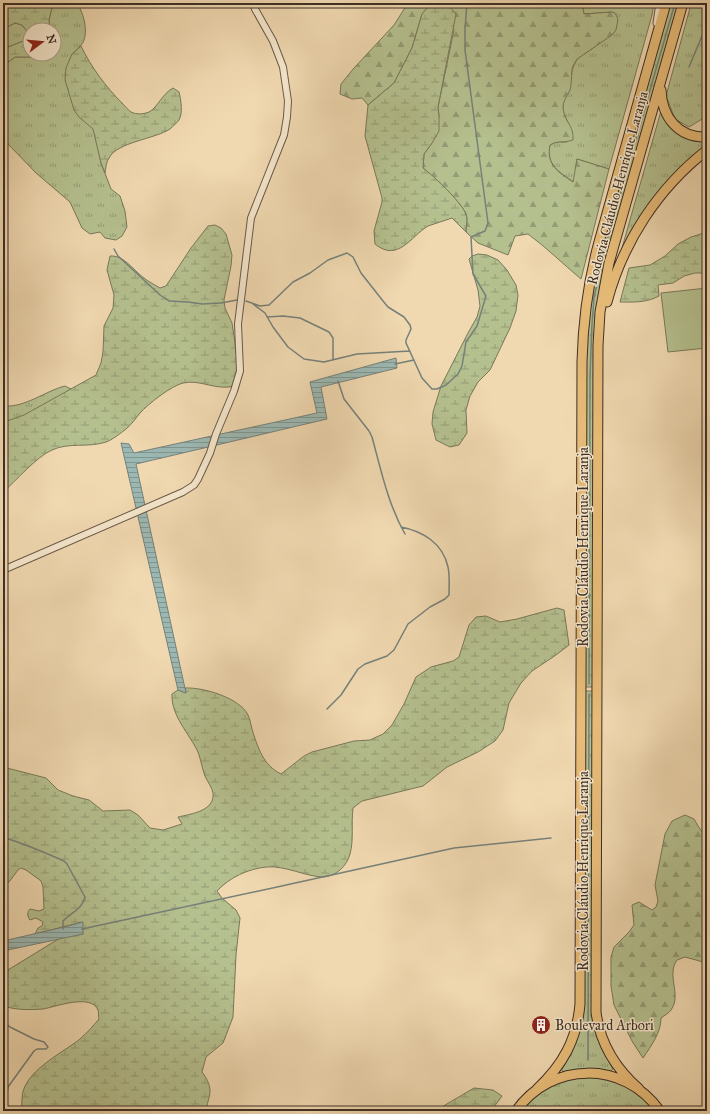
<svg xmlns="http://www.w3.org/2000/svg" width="710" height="1114" viewBox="0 0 710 1114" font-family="'IM FELL Great Primer',serif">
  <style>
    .grass { fill: url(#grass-tufts); stroke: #79785a }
    .forest { fill: url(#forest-firs); stroke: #79785a }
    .wetland { fill: url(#wetland-marsh); stroke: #79785a }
    .pitch { fill: #b5c08f; stroke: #79785a }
    .water { fill: url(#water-rules); stroke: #76817a }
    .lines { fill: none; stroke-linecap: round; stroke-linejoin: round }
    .stream { stroke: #76817a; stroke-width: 1.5 }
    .minor-casing { stroke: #6a5948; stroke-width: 8 }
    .tertiary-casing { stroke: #6a5948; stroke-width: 9 }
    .primary-casing { stroke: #3d2f25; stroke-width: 11 }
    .minor { stroke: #f5e6cc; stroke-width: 6 }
    .tertiary { stroke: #f5e6cc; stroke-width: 7 }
    .primary { stroke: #e8bc78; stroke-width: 9 }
    .labels { text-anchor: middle; stroke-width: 3; stroke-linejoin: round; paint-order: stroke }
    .street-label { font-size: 14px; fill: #3d2f25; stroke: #f5e6cc }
    .poi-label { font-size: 14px; fill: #3d2f25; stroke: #f5e6cc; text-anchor: start }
  </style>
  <defs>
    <pattern id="grass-tufts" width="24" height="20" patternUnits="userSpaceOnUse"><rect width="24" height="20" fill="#b5c08f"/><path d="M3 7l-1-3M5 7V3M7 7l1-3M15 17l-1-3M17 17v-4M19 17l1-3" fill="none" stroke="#949c75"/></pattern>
    <pattern id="forest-firs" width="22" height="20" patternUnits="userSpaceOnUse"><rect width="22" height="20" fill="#b5c08f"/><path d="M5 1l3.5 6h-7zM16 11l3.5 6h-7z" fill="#949c75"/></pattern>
    <pattern id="wetland-marsh" width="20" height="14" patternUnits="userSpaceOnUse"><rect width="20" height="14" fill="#b5c08f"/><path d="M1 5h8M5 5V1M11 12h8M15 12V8" fill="none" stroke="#949c75"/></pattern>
    <pattern id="water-rules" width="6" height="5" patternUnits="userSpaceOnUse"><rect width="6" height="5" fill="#9cb8b3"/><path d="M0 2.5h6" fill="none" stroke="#809691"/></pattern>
  </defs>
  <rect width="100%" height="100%" fill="#f0d8b0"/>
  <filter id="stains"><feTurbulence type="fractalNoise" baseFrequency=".005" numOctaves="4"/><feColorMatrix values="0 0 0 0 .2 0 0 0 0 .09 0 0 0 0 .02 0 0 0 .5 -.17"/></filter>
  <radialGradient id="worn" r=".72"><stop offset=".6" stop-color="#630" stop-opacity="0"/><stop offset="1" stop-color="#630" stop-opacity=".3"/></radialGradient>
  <!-- grass -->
  <path class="grass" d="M53,3H77C83,12 88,29 84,40C82,46 76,50 72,54L97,141L101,163L111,189L120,196L125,211L127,227L122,236L116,240L105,238L100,232L90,234L82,228L70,202L36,173L8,144L3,132V66L15,57H33L54,54V30H50L49,20Z
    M582,3H654L652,15L609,169L577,159L574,182C559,172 546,165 550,145L556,142H567L568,123L563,111V105L564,99L570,89L572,70L577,59L607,38L611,12L584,14Z
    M669,3H679L602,279L594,687H584L586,345L593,277Z
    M691,4L707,6V116L689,127L675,119L666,96Z
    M15,23L22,25L27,31L26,40L3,49V29Z
    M661,111L664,116L707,141V146L695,155L620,255Z
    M65,386L71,389C53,400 25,421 3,421V406C25,408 45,391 65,386Z
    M584,691H594L593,1004L602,1048L613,1069L611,1071L588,1069L565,1072L562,1071V1069L576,1043L582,1019Z
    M576,1077C584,1077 591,1077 598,1077C621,1079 640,1095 654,1111H521L528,1103L546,1088Z"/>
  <!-- forest -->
  <path class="forest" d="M408,3H437L429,6L422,14L412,48L394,83L368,105L362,98L352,99L340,94L341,84L354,68L394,25Z
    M442,3H582L584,14L612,12L615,13L618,19L616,30L612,35L577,59C575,63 572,66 572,70C571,77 572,84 570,90C566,98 561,103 564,113C567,124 574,127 573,140C565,143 558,140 550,145C546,165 558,172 573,182L577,159L609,169L581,279C563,264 547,248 528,234L515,236L508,255L478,243L466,232C466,226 468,219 466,214C461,202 433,176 423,168L424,154L432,143L439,116L438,107L454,30L449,6Z
    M685,815L694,819L698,826L707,838V963L685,957L677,960C666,975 682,995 671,1010C669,1013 665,1015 661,1018C661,1033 651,1046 643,1058L632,1041L614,1005L611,986V957L614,947L629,932L634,925L632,905L639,902L652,910L656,907L658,901L655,885L665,834L672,821Z"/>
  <!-- wetland -->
  <path class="wetland" d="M3,3H53L49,20L50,30H30V54H48L33,57H15L3,66V49L26,40L27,31L22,25L15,23L3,29Z
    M437,3L449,6L456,14L438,107L439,116V131L432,143L424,154L423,168C434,176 461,202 466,214C468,219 466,226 466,232L452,218C444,221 436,223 428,226C411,236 398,263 375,244L374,231L382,202V198L365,136L368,105L394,83L412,48L422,14L429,6Z
    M81,46C91,67 106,87 122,103C125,106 128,110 131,112C137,115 144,114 149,112C158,107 162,94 173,88L179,92C181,100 183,113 179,120C177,123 173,126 170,129C155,139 117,142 109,158C106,162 106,168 105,173L101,163L93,129L79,117L74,110L65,80L66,68L72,54Z
    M215,225L221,228L226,234L232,255L231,266L224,300L225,308L232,323L237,356L236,380L234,386C217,391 200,379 183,383C171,386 148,404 140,413C136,418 132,424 126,429C121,433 112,440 106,442C88,448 69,442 52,450C36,457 17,480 3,492V421H7L24,415L96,375L101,363L103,352L104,326L113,308L114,295L107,270L110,256C124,255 133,270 144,278C149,282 155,285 160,288L166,286L191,248L208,226Z
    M707,232V273H695L684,276L673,283L658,285L659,296C646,303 634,302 620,302L629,268L650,265L665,256L678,244L691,237Z
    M478,254L487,255L498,260L507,270L516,285L518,295L516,311L510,328L490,370L478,382L470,396L466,410L467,433L459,445L450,447L436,440L432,424L433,412L441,386L468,333L477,317L480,306L478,290L469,259L472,256Z
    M557,608L564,610L569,645L556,655L532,671L521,683L509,703L503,730L495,741L478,752L447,767L423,786L362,801L353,808C351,823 354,840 350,854C347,866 336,876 324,877C306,877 285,865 266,867C248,869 230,877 217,891L222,898L236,910L240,918L236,955L233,1017L223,1043L206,1057L202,1072C206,1077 210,1084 210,1091C210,1098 206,1104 207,1111H23C21,1107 22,1103 22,1099C22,1072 61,1054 80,1039C87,1033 93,1026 99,1019C98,1016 99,1012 98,1010C91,993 55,1007 43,1009C29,1010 16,1010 3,1006V973L60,938L83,934L82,922L35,934L38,928L42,926L43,922L36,918L30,920C27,916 27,912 30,909L39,911L44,909L43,887L41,881L26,870L21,868L18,870L9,882L3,886V767L46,778L58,790L73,796L89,800L103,811L130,810L138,815L150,828L163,830L182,824L178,817C191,814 215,811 213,793C212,787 207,781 205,776C202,768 201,760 198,752C189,733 171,716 172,694L178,690L186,693L185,688C203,687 240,698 248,715C250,719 251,725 252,729C258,748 263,765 281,774L304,756L312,752L354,741L370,740L383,734L392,725L404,704L416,677L431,667L453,661L459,657L469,625L476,617L486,616L500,622L517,619Z
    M474,1088L493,1090L502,1096L491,1111H435Z"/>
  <!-- pitch -->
  <path class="pitch" d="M707,288V348L668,352L661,293Z"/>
  <!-- water -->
  <path class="water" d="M396,358L397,368L321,387L327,419L136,464L186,693L178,690L121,443L129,444L134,453L317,413L310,382Z
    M83,922V934L3,951V941L64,927Z"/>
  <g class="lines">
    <!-- stream -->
    <path class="stream" d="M689,67L707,24
      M114,249L118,256L160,295L169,301L188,302L202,304L221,303L237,300
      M246,301L260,306L269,305L293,282L310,273L328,260L347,253L353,257L361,273L383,301L388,307L404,317L410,325L411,329L406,340V343L422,378L432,389H437L446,385L458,374L462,366L466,342L477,326L486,296L473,274L471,237L485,231L488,223L465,50V29L467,3
      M253,304L265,313L273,327L288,347L304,359L324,362L357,354L410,351
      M267,317L283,316L300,318L329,332L333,338V360
      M395,364L414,360
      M338,381L344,399L369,431L372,437C381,470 388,504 405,534
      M589,684L590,376L592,324L594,298L605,247L675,3
      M327,709L341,695L358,669L365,664L387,656L394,650L408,624L430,607L445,599L449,595C449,586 450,576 448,567C443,543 422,531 401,527
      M3,837C24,844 44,852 64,861L67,864L85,897C83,908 71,913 63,921V929
      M82,929L268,889L454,848L551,838
      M3,1021L10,1027L34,1039L44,1042L48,1047L46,1049H37L34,1051L8,1087L6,1101L9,1111
      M588,1060L589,694"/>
    <defs>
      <path id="minor" d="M3,570L183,492L194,485L198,479L210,453L216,434L234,391L240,371L238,324L251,218L284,135L287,117L288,101L283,67L273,41L255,9L253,3"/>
      <path id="tertiary" d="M657,23L660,3"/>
      <path id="primary" d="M661,90C662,117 678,138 707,137
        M607,302C623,242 658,188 707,150
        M537,1089C563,1065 577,1039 580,1004L582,362C583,321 588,282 599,242L666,3
        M639,1089C615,1068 600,1044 596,1012L598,346L600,312L609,263L683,3
        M516,1111C551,1061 624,1060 660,1111"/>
    </defs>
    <!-- minor casing -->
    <use href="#minor" class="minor-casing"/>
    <!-- tertiary casing -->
    <use href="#tertiary" class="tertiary-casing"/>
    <!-- primary casing -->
    <use href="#primary" class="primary-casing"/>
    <!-- minor -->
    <use href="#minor" class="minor"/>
    <!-- tertiary -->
    <use href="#tertiary" class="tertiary"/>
    <!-- primary -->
    <use href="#primary" class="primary"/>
  </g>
  <!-- icons -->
  <defs>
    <symbol id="building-disc" viewBox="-11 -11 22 22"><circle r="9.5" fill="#8f2418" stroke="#f5e6cc"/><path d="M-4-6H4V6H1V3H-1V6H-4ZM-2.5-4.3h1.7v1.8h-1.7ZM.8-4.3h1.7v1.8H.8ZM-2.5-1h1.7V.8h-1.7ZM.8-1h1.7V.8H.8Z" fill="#fff"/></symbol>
  </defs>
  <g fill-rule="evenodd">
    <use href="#building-disc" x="530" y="1014" width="22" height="22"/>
  </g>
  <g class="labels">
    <!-- street labels -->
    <g class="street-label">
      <text transform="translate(617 188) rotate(-75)" y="5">Rodovia Cláudio Henrique Laranja</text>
      <text transform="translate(583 547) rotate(-90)" y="5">Rodovia Cláudio Henrique Laranja</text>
      <text transform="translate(583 871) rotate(-90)" y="5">Rodovia Cláudio Henrique Laranja</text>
    </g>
    <!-- poi labels -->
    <g class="poi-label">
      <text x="555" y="1030">Boulevard Arbori</text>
    </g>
  </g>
  <!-- margin -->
  <rect width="710" height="1114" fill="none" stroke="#f0d8b0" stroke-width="16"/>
  <rect x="4" y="4" width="702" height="1106" fill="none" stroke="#3d2f25" stroke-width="2"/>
  <rect x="8" y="8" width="694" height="1098" fill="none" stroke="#3d2f25"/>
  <!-- north arrow -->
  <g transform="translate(42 42) rotate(74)"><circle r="19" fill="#f5e6cc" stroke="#ab9d89"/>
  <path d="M0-3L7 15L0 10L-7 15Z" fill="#8f2418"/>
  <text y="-6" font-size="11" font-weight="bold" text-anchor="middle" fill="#3d2f25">N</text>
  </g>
  <rect width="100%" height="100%" filter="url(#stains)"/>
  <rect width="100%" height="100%" fill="url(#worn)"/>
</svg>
